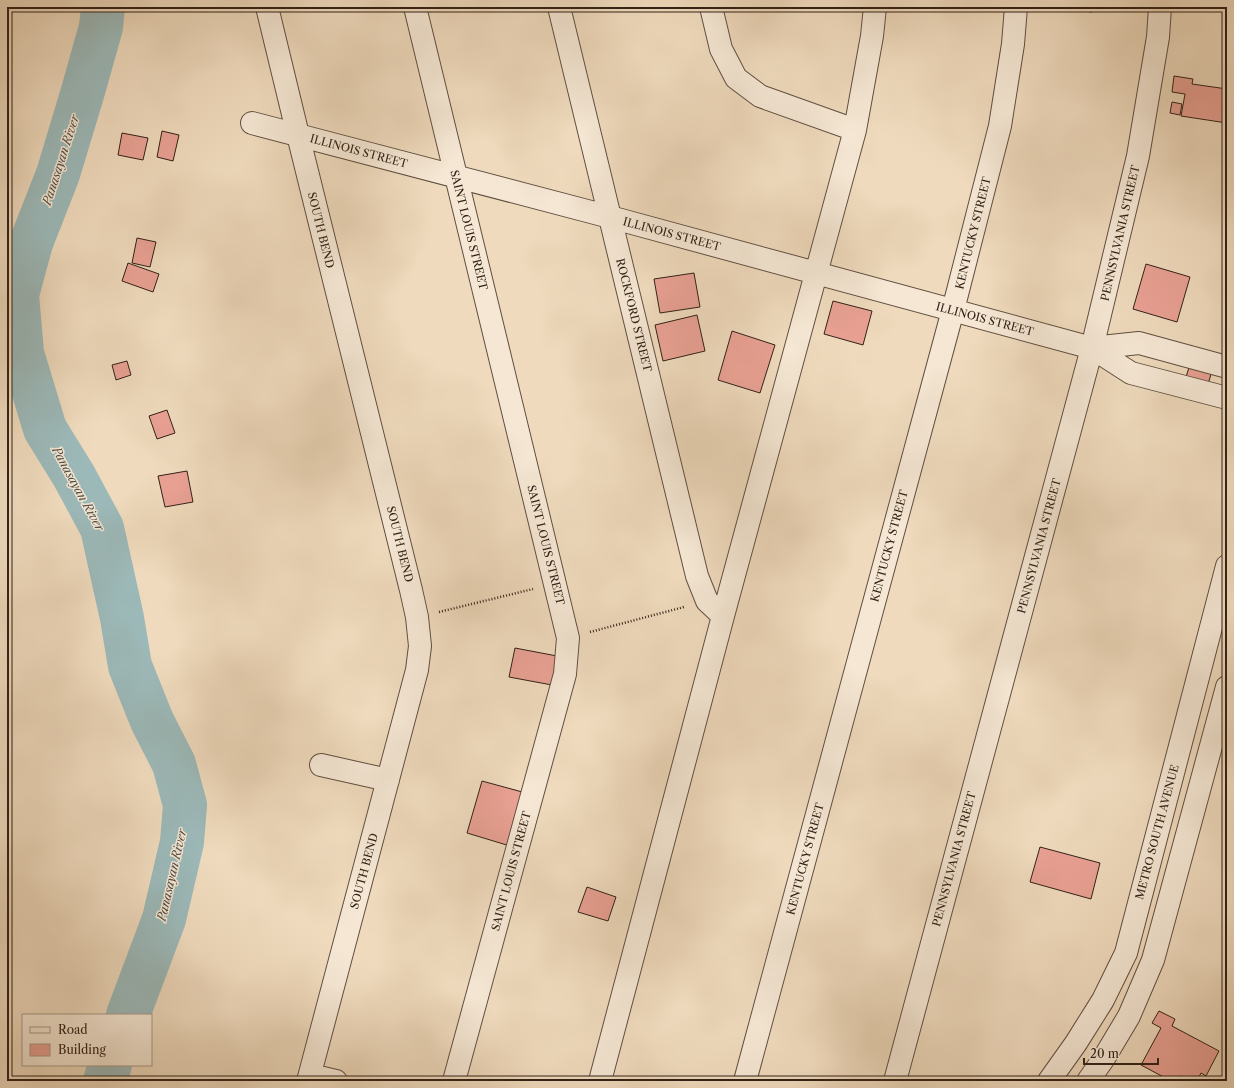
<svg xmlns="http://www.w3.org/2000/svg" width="1234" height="1088" viewBox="0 0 1234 1088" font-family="'Libre Caslon Text',serif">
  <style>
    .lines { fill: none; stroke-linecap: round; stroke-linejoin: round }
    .stream { stroke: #717c78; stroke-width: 7 }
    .river { stroke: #9cb9b9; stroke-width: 44 }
    .building { fill: #e9a194; stroke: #312117 }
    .minor-casing { stroke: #604f40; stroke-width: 24 }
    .path { stroke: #312117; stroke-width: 2.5; stroke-dasharray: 1 2; stroke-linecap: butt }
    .minor { stroke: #f5e7d4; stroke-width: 22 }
    .labels { text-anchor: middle; stroke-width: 3; stroke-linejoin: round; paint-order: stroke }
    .street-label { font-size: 11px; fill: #312117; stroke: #f5e7d4 }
    .water-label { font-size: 12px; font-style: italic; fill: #514f48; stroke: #f5e7d4 }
  </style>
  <rect width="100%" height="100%" fill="#efdabd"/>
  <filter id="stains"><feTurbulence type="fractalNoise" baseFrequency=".005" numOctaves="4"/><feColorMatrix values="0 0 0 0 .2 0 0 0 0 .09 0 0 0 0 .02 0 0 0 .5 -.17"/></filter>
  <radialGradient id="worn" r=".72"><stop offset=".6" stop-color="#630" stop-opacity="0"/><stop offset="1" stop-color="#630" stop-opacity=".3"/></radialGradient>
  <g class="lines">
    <!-- stream -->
    <path class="stream" d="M1222,1081L1227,1078"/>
    <!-- river -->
    <path class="river" d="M103,7L101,27L83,91L58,174L31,243L17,295L22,353L45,429L74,476L102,528L122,618L130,666L152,721L174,764L185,805L182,842L164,919L128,1015
      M105,1081L110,1065"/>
  </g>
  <!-- building -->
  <path class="building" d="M1053,7H1093L1092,12Z
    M1174,76L1193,79L1192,84L1227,89V123L1181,116L1185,94L1172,92Z
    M1172,102L1182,104L1180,115L1170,113Z
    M162,131L179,135L173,161L157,157Z
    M122,133L148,138L143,160L118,155Z
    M137,238L156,242L150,267L132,263Z
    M128,263L159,274L153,292L122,281Z
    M1146,264L1190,277L1177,322L1133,309Z
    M694,273L700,307L660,313L654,279Z
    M833,301L872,311L863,345L824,334Z
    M697,315L705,351L663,361L655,325Z
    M732,331L775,345L760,393L718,380Z
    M127,361L131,375L116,380L112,365Z
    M1191,361L1213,368L1208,384L1186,377Z
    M167,410L175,433L157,439L149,416Z
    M187,471L193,502L165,507L158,476Z
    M515,648L557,656L552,685L509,677Z
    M482,781L526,793L510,846L467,833Z
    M1040,847L1100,863L1091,899L1030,882Z
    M587,887L616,897L608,921L578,912Z
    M1159,1011L1175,1019L1172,1026L1219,1051L1206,1076L1201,1073L1198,1079L1193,1077L1190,1081L1180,1076L1177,1081H1171L1141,1065L1161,1028L1152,1023Z"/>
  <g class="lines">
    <defs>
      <path id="minor" d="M267,7L298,135L411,590L417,617L420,646L417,670L308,1081
        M415,7L568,638L565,674L454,1081
        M559,7L697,576L707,601L723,616
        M711,7L721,49L736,78L760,96L855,130
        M252,123L610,217L1092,348L1131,373L1227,398
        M1092,348L1139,343L1227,367
        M321,765L388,780
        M310,1075L336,1081
        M600,1081L723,616L855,130L872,36L875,7
        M745,1081L953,310L1000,126L1013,44L1016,7
        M895,1081L1092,348L1138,156L1158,37L1160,7
        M1049,1081L1076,1043L1103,1000L1126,953L1227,566
        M1088,1081L1104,1058L1129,1016L1153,960L1227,687"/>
    </defs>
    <!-- minor casing -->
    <use href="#minor" class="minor-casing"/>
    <!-- path -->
    <path class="path" d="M439,612L533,589
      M590,632L684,607"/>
    <!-- minor -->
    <use href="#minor" class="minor"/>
  </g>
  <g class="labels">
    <!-- street labels -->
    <g class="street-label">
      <text transform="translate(359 151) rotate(15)" y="4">ILLINOIS STREET</text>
      <text transform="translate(321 230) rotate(76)" y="4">SOUTH BEND</text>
      <text transform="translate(469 230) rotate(76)" y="4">SAINT LOUIS STREET</text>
      <text transform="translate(973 233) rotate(-76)" y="4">KENTUCKY STREET</text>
      <text transform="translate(1120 233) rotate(-77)" y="4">PENNSYLVANIA STREET</text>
      <text transform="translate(672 234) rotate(15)" y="4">ILLINOIS STREET</text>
      <text transform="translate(634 315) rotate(76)" y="4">ROCKFORD STREET</text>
      <text transform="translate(985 319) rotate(15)" y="4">ILLINOIS STREET</text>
      <text transform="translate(400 544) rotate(76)" y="4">SOUTH BEND</text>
      <text transform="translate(546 545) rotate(76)" y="4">SAINT LOUIS STREET</text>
      <text transform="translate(889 546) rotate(-75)" y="4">KENTUCKY STREET</text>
      <text transform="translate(1039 546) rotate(-75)" y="4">PENNSYLVANIA STREET</text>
      <text transform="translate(1157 832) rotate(-75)" y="4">METRO SOUTH AVENUE</text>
      <text transform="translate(805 859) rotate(-75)" y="4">KENTUCKY STREET</text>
      <text transform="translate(954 859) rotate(-75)" y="4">PENNSYLVANIA STREET</text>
      <text transform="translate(364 871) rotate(-75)" y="4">SOUTH BEND</text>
      <text transform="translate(511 871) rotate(-75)" y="4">SAINT LOUIS STREET</text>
    </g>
    <!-- water labels -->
    <g class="water-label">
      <text transform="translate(61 160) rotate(-72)" y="4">Panasayan River</text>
      <text transform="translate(78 489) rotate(61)" y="4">Panasayan River</text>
      <text transform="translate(172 875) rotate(-77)" y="4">Panasayan River</text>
    </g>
  </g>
  <!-- margin -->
  <rect width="1234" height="1088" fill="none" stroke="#efdabd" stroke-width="24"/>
  <rect x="8" y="8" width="1218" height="1072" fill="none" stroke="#312117" stroke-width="2"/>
  <rect x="12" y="12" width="1210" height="1064" fill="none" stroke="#312117"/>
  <!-- legend -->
  <rect x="22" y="1014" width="130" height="52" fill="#f5e7d4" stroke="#a79888"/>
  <rect x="30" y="1027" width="20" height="6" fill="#f5e7d4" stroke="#a79888"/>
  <text x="58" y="1034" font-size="12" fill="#312117">Road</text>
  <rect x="30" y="1044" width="20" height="12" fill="#e9a194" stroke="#a79888"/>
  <text x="58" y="1054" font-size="12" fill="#312117">Building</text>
  <!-- scale -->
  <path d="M1084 1058v6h74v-6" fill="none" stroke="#312117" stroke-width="2"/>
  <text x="1090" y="1058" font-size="12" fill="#312117" stroke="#f5e7d4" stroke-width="3" paint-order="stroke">20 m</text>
  <rect width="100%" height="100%" filter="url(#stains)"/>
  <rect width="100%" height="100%" fill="url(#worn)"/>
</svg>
